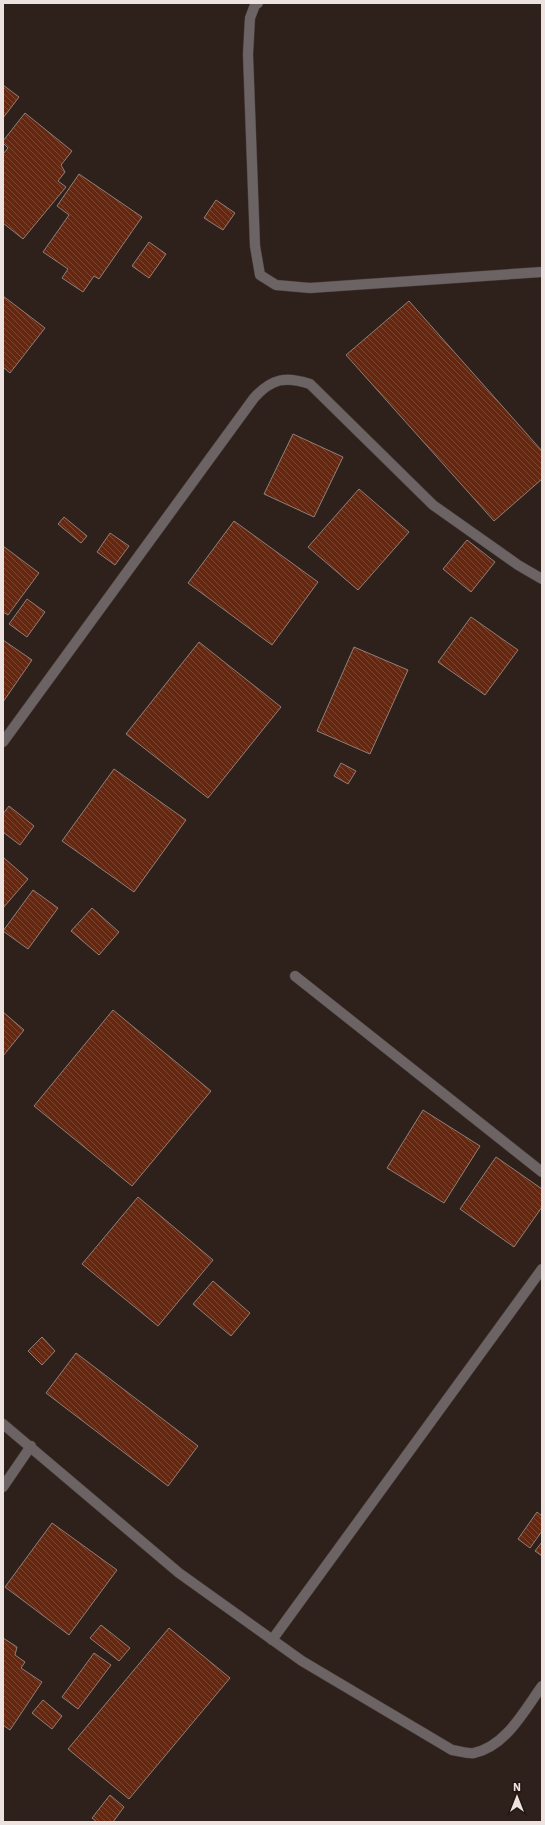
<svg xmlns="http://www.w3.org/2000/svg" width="545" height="1825" viewBox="0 0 545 1825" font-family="'IBM Plex Sans',sans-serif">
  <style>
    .building { fill: url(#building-back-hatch); stroke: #907f78 }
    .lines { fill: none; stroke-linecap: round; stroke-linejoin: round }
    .minor-casing { stroke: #493b36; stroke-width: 11 }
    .minor { stroke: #6b6364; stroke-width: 10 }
  </style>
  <defs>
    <pattern id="building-back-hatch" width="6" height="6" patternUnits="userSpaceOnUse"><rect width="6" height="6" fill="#652710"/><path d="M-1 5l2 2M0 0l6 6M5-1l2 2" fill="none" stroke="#7b4632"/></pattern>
  </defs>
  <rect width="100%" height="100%" fill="#2e201b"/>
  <!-- building -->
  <path class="building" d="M3,85L19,97L3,118Z
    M25,113L72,151L61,165L65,172L58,181L66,187L23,239L3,223V154L8,148L3,143V141Z
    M79,174L142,217L99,279L94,276L83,292L62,278L68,269L43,252L69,215L57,206Z
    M216,200L235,213L223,230L204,218Z
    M149,242L166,254L149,278L132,266Z
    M3,296L45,328L10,373L3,367Z
    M409,301L542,451V479L494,521L346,355Z
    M293,434L343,457L314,517L264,494Z
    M359,489L409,532L358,590L308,547Z
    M64,517L87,536L81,543L58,524Z
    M234,521L318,582L272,645L188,583Z
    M110,533L129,546L115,565L97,552Z
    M467,540L495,562L471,592L443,569Z
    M3,546L39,573L8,615L3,612Z
    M27,599L45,612L27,637L9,624Z
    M471,617L518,650L485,695L438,662Z
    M3,640L32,660L3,702Z
    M199,642L281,707L208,798L126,734Z
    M354,647L408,670L370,754L317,731Z
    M341,763L356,771L348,784L334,776Z
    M114,769L186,820L134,892L62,841Z
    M9,806L34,826L20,845L3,832V814Z
    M4,858L28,879L3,908V859Z
    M33,890L58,908L28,949L3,931Z
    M92,908L119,932L99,955L71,931Z
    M113,1010L211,1091L132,1186L34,1106Z
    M3,1012L24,1030L3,1056Z
    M423,1110L480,1146L444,1203L387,1168Z
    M496,1157L542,1189V1207L514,1247L460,1209Z
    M138,1197L213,1260L158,1326L82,1264Z
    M213,1281L250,1313L231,1336L193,1304Z
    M42,1337L55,1351L42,1365L28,1351Z
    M76,1353L198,1446L168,1486L46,1393Z
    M537,1512L542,1516V1531L530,1548L518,1539Z
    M52,1523L117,1570L69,1635L5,1587Z
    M542,1542V1556L535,1551Z
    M101,1625L130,1648L119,1661L90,1638Z
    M169,1628L230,1678L129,1799L68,1749Z
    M3,1638L17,1647L15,1655L25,1662L21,1668L42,1682L10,1730L3,1725Z
    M94,1653L111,1665L78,1709L62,1697Z
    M43,1700L62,1716L52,1729L32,1713Z
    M110,1795L124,1807L113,1822H97L92,1818Z"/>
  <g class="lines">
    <defs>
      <path id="minor" d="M258,3L255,5L250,18L248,54L255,246L260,275L276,285L310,288L542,272
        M3,742L254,398C272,378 286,376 310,384L433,505L518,565L542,579
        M295,976L542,1172
        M3,1424L179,1573L302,1661L452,1750C459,1751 468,1754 474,1753C506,1746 524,1711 542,1686
        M3,1487L31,1446
        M272,1640L542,1269"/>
    </defs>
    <!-- minor casing -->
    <use href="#minor" class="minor-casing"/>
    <!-- minor -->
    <use href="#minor" class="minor"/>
  </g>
  <!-- border -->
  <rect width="545" height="1825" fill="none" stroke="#ece2df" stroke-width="8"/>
  <!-- north arrow -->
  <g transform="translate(517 1797)" stroke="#241712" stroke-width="3" paint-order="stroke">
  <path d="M0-3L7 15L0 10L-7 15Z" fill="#ece2df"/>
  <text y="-6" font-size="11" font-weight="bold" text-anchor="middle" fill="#ece2df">N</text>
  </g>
</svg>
